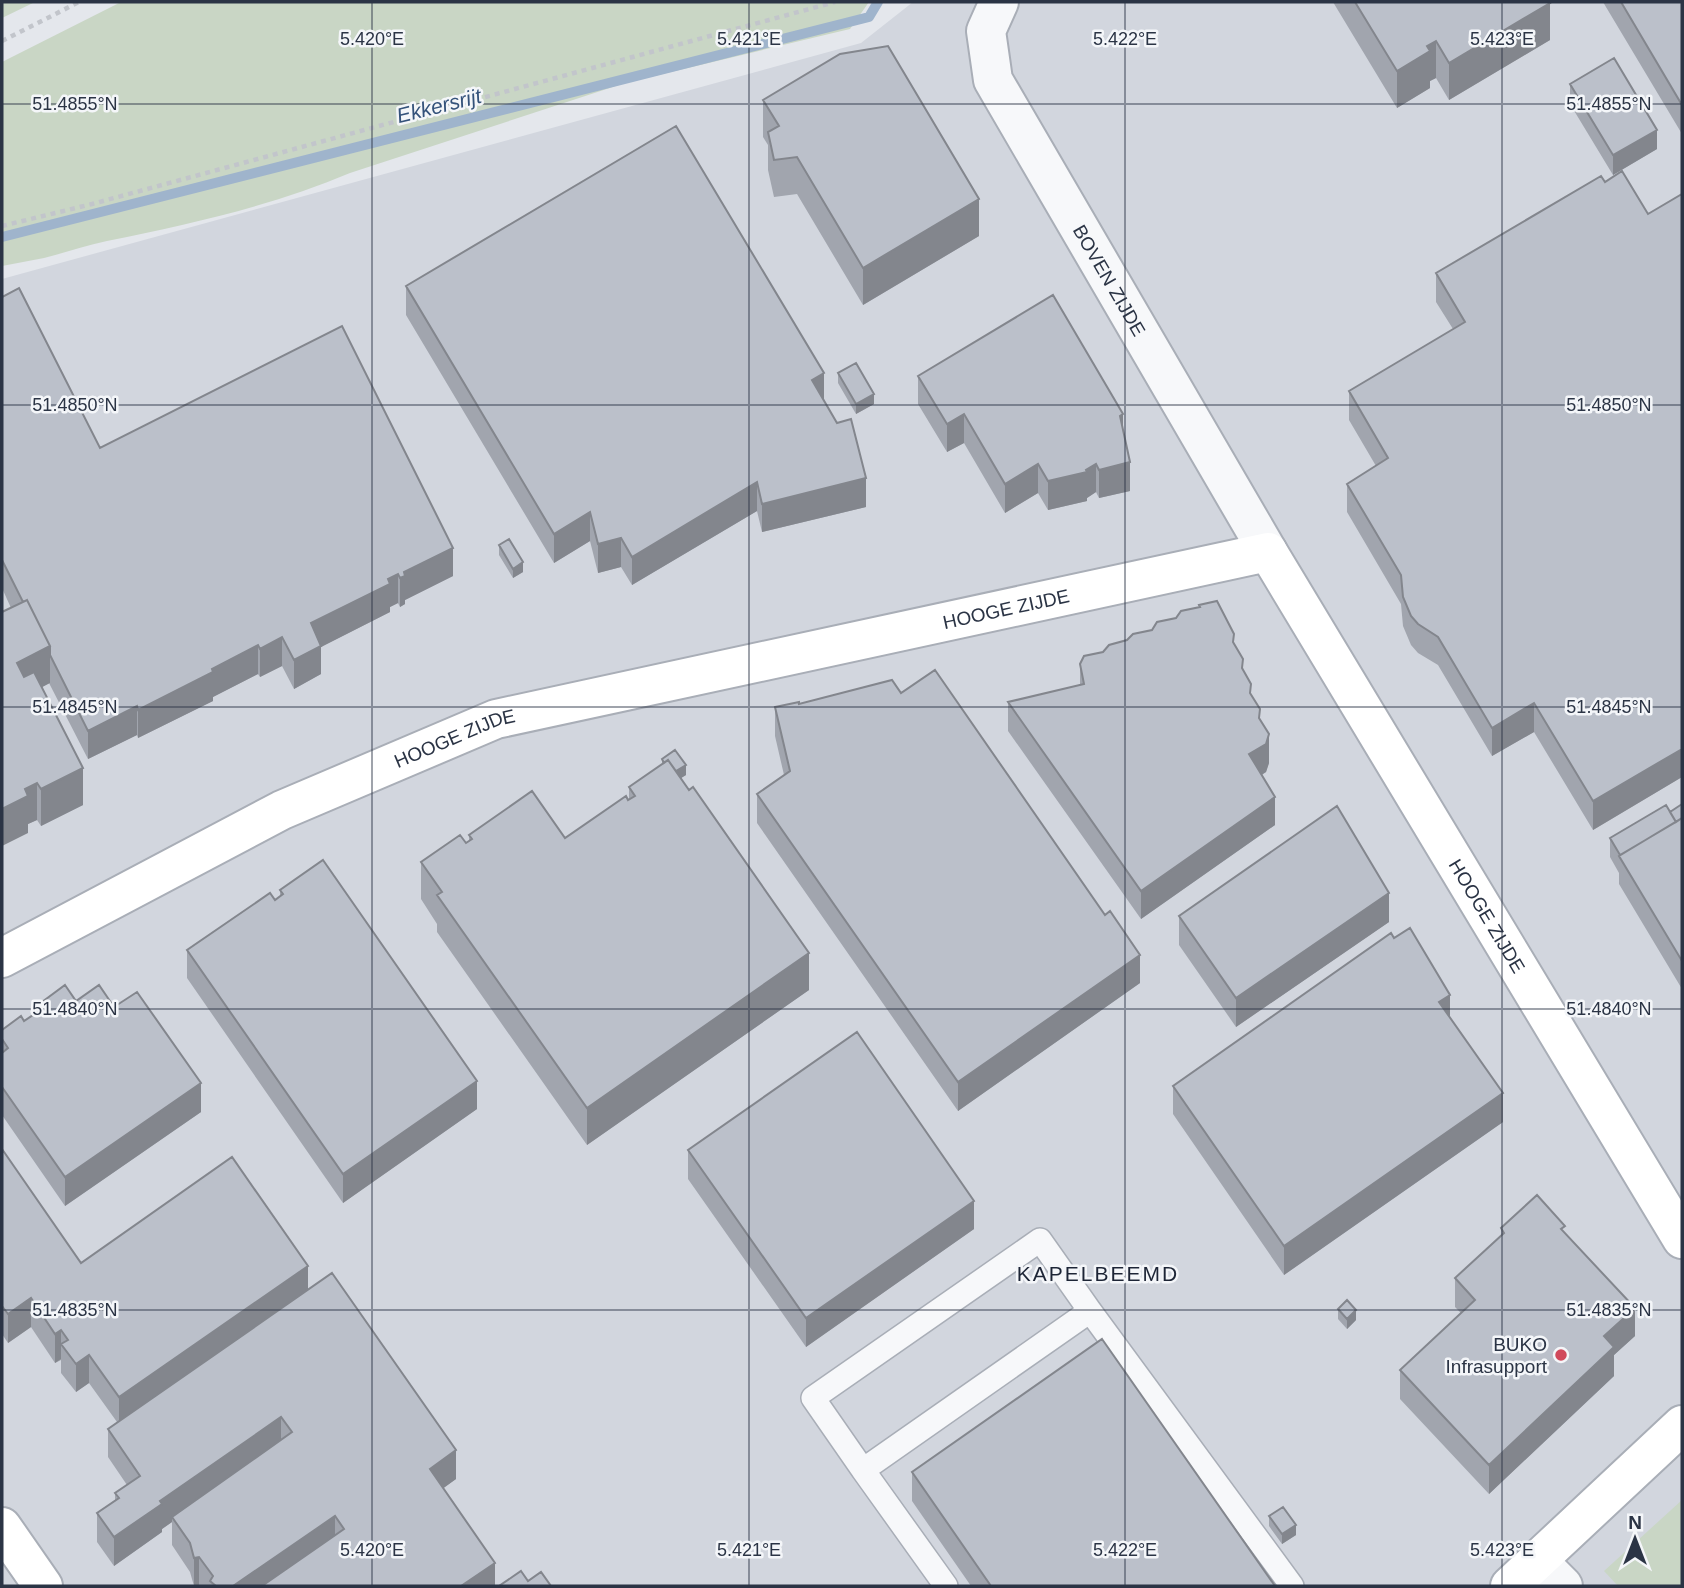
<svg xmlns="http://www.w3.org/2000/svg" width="1684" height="1588" viewBox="0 0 1684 1588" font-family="Arial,sans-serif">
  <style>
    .built { fill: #d2d6de }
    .green { fill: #c9d6c5 }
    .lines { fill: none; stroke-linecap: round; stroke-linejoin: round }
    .stream { stroke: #9fb4cc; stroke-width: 10 }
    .lane-casing { stroke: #a9aeb7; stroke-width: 26 }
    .street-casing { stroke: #a9aeb7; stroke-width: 42 }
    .secondary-casing { stroke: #a9aeb7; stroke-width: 42 }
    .path { stroke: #c2c5cb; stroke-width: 4.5; stroke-dasharray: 5 5; stroke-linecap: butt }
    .lane { stroke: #f7f8fa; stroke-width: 23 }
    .street { stroke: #f7f8fa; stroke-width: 38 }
    .secondary { stroke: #fff; stroke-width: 38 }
    .wall { fill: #a1a5ae }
    .shaded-wall { fill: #83868d }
    .building { fill: #bbc0ca; stroke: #83868d; stroke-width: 2 }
    .ticks { fill: none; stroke: #2b3445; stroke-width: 2; stroke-opacity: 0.45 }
    .poi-dot { fill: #d1495b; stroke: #f4f6f9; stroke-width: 2.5 }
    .labels { text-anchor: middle; stroke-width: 5; stroke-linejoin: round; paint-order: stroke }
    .street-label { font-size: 19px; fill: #2b3445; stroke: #f4f6f9 }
    .poi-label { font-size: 19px; fill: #2b3445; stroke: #f4f6f9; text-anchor: end }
    .water-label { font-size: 21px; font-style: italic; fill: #34527a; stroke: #f4f6f9 }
    .neighbourhood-label { font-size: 21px; letter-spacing: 2px; fill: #1d2536; stroke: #f4f6f9 }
    .ticks-label { font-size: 18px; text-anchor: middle; fill: #2b3445; stroke: #f4f6f9; stroke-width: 5; stroke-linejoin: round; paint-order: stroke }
  </style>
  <rect width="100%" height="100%" fill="#e4e7ec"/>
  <!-- built -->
  <path class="built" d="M913,2H1682V1586H2V279L861,43Z"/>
  <!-- green -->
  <path class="green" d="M2,2H35L2,18Z
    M121,2H869L850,29L625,83L350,173C272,206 190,224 107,241C86,245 65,253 44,258C30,261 16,263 2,266V62Z
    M1682,1500V1586H1618L1604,1571Z"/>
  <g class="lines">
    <!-- stream -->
    <path class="stream" d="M2,237L869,17L878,2"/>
    <defs>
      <path id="lane" d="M863,1470L813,1398L1040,1240L1090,1311
        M946,1586L863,1470L1090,1311L1292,1586"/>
      <g id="street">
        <path id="s1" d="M999,2L986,31L993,80L1268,552"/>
        <path d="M1537,1560L1563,1586"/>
      </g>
      <g id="secondary">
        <path id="s2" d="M2,958L282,810L496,719L1268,552L1682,1239"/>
        <path d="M2,1527L43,1586"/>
        <path d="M1510,1586L1682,1425"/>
      </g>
    </defs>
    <!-- lane casing -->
    <use href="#lane" class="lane-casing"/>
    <!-- street casing -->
    <use href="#street" class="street-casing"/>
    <!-- secondary casing -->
    <use href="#secondary" class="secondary-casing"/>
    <!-- path -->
    <path class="path" d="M2,41L79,2
      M2,226L92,204L835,2"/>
    <!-- lane -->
    <use href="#lane" class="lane"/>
    <!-- street -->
    <use href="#street" class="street"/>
    <!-- secondary -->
    <use href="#secondary" class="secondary"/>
  </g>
  <!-- wall -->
  <path class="wall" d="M1333,2H1549L1550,40L1449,100L1436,78L1430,81V88L1397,108Z
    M1603,2H1682V134Z
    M1570,84L1657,149L1613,175L1570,104Z
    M763,100L979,236L863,305L797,194L774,197L768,170V145L763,137Z
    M1605,182L1648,214L1682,194V777L1593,830L1534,732L1492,756L1438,665L1418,653L1411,645L1403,626L1401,604L1347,512V484L1376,466L1349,420V391L1453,329L1436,302V273Z
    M406,286L824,401L866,507L762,532L757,511L632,585L621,567L598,573L590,541L554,563L406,315Z
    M2,297L100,448L453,576L405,600V604L400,607L398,603L390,607V612L321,647V674L294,689L282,666L260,677L258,674L213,697V701L138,738L137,735L88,759L49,683L42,687L83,805L41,826L37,820L28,824V833L11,608L2,588Z
    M838,373L874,404L856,414L838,383Z
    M918,376L1123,431L1130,491L1099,498L1096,492L1087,498V501L1048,510L1038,493L1005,513L964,443L947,452L918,404Z
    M499,545L523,572L513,578L499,555Z
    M1127,640L1234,644L1260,720L1269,763L1266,772L1262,775L1275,825L1141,919L1008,731V702L1080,685V664Z
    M901,693L1140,983L958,1111L757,823V794L784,775L775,736V707L799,704Z
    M662,759L686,775L680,778L809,990L587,1145L437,932V924L421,899V862L466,843L469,841V835L565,838L629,800V787L662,765Z
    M1682,804V989L1619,884V873L1610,857V838L1670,812Z
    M280,890L477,1109L343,1203L187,978V950L275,900L280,896Z
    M1179,916L1389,922L1236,1027L1179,945Z
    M76,1001L114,1007L201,1112L65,1206L2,1115V1030L24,1021L42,1009V1002Z
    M1450,1017L1503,1122L1284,1275L1173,1114V1086Z
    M2,1149L81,1263L308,1289L456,1479L443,1488L495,1586H200L199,1585L194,1586L190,1572L172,1545V1522L162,1529V1532L114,1566L97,1542V1513L115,1500V1493L127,1485L108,1457V1429L117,1422L89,1383L76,1392L61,1373V1360L55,1363L31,1327L8,1343L2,1334Z
    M688,1150L974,1229L806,1347L688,1179Z
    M1501,1228L1565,1234L1635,1336L1614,1355V1376L1489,1494L1400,1399V1370L1461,1313L1455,1307V1278L1501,1236Z
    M1338,1309L1356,1320L1347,1329L1338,1319Z
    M912,1472L1275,1586H971L912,1501Z
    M1269,1516L1296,1535L1282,1544L1269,1526Z"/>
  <!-- shaded-wall -->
  <path class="shaded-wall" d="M1550,3V40L1449,100V63Z
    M1436,41V78L1430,81V88L1397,108V71L1427,46Z
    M1657,130V149L1613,175V155Z
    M979,199V236L863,305V268Z
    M824,373V402L812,380Z
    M874,394V404L856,414V404Z
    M964,414V443L947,452V424Z
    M1123,414V442L1120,416Z
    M1130,462V491L1099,498V470Z
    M1038,464V493L1005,513V484Z
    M1096,464V492L1087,498V501L1048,510V481L1086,470Z
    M866,478V507L762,532V504Z
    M757,482V511L632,585V557Z
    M590,512V541L554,563V534Z
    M621,538V567L598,573V544Z
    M453,548V576L405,600V604L400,607V578L404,572Z
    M523,562V572L513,578V569Z
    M398,574V603L390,607V612L321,647V674L294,689V660L311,623Z
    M282,637V666L260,677V649Z
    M258,645V674L213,697V701L138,738V710L212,669Z
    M50,646V683L17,700V663Z
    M1534,703V732L1492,756V728Z
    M137,706V735L88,759V731Z
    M1269,734V763L1266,772L1249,782V754Z
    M1682,749V777L1593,830V801Z
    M686,765V775L672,784V774Z
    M83,768V805L41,826V789Z
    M37,783V820L28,824V833L2,846V809L25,789Z
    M1275,797V825L1141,919V891Z
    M1389,893V922L1236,1027V998Z
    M809,953V990L587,1145V1108Z
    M1140,955V983L958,1111V1082Z
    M1450,995V1024L1439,1002Z
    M477,1081V1109L343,1203V1174Z
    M201,1083V1112L65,1206V1177Z
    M1503,1093V1122L1284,1275V1246Z
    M974,1201V1229L806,1347V1318Z
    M308,1266V1294L119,1426V1397Z
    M31,1298V1327L8,1343V1314Z
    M1635,1308V1336L1614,1355V1376L1489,1494V1465L1604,1336Z
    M1356,1310V1320L1347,1329V1319Z
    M61,1330V1359L55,1363V1334Z
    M89,1355V1383L76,1392V1364Z
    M281,1417V1446L172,1517V1522L162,1529V1532L114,1566V1537L160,1501Z
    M456,1450V1479L430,1498V1469Z
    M335,1516V1544L274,1586H233Z
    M1296,1525V1535L1282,1544V1534Z
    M199,1557V1585L194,1586V1558Z
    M495,1563V1586H461Z"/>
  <!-- building -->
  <path class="building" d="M1355,2H1549L1550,3L1449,63L1436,41L1427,46L1430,51L1397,71Z
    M1621,2H1682V105Z
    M888,46L979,199L863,268L797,157L774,160L768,132L779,126L763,100L840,54Z
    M1614,58L1657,130L1613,155L1570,84Z
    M676,126L824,373L812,380L837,423L851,419L866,478L762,504L757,482L632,557L621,538L598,544L590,512L554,534L406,286Z
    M1622,171L1648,214L1682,194V749L1593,801L1534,703L1492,728L1438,637L1418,624L1411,616L1403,597L1401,575L1347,484L1388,458L1349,391L1465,322L1436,273L1601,176L1605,182Z
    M19,288L100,448L342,326L453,548L404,572L405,576L400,578L398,574L388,579L390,584L311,623L321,646L294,660L282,637L260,649L258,645L212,669L213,672L138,710L137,706L88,731L50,655V646L27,600L23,602L2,560V297Z
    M1053,295L1123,414L1120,416L1130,462L1099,470L1096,464L1086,470L1087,472L1048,481L1038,464L1005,484L964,414L947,424L918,376Z
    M856,363L874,394L856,404L838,373Z
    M509,539L523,562L513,569L499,545Z
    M27,600L50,646L17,663L24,677L34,672L83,768L41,789L37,783L25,789L28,796L2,809V612Z
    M1217,601L1234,634L1233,642L1243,659L1242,668L1251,684L1250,693L1260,709L1259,718L1269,734L1266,744L1249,754L1275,797L1141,891L1008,702L1084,684L1080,664L1084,656L1103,652L1109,645L1127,640L1133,634L1152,630L1157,622L1176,618L1181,611L1200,607L1199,605Z
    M935,670L1105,915L1110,911L1140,955L958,1082L757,794L790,771L775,707L799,702V704L892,680L901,693Z
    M675,750L686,765L676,771L668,760L664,763L662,759Z
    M668,760L689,790L693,787L809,953L587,1108L437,895L442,892L421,862L460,835L466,843L472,839L469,835L532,791L565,838L626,796L628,800L635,796L629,787Z
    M1682,804V818L1676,822L1670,812Z
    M1666,805L1676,822L1620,855L1610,838Z
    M1337,806L1389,893L1236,998L1179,916Z
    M1682,818V961L1619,856Z
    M323,860L477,1081L343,1174L187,950L270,893L275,900L283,894L280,890Z
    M1410,928L1450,995L1439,1002L1503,1093L1284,1246L1173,1086L1391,933L1394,938Z
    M65,985L76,1001L99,985L114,1007L137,992L201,1083L65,1177L2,1087V1053L8,1048L2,1039V1030L21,1016L24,1021L45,1007L42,1002Z
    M857,1032L974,1201L806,1318L688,1150Z
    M2,1149L81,1263L232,1157L308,1266L119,1397L89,1355L76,1364L61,1344L68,1340L61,1330L55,1334L31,1298L8,1314L2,1306Z
    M1537,1195L1565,1226L1561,1229L1635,1308L1604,1336L1614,1347L1489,1465L1400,1370L1475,1300L1455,1278L1504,1233L1501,1228Z
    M332,1273L456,1450L430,1469L495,1563L461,1586H262L344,1529L335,1516L233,1586H216L210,1581L213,1576L199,1557L194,1558L190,1543L172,1517L292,1432L281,1417L160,1501L162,1504L114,1537L97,1513L119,1498L115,1493L140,1476L108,1429Z
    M1347,1300L1356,1310L1347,1319L1338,1309Z
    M1102,1339L1275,1586H991L912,1472Z
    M1283,1507L1296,1525L1282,1534L1269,1516Z
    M521,1571L528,1581L541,1572L551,1586H499Z"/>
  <!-- ticks -->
  <path class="ticks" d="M372,2V1586M749,2V1586M1125,2V1586M1502,2V1586M2,104H1682M2,405H1682M2,707H1682M2,1009H1682M2,1310H1682"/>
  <!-- markers -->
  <circle class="poi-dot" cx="1561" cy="1355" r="7"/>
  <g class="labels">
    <!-- street labels -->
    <g class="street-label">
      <text dy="7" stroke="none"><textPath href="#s1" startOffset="313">BOVEN ZIJDE</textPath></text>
      <text dy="7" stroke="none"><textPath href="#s2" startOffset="1071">HOOGE ZIJDE</textPath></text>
      <text dy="7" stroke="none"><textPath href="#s2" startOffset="504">HOOGE ZIJDE</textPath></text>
      <text dy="7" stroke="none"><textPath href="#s2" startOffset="1764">HOOGE ZIJDE</textPath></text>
    </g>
    <!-- poi labels -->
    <g class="poi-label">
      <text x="1547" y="1351">BUKO<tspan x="1547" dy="22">Infrasupport</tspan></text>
    </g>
    <!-- water labels -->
    <g class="water-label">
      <text transform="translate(439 106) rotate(-14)" y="7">Ekkersrijt</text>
    </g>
    <!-- neighbourhood labels -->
    <g class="neighbourhood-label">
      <text x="1098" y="1281">KAPELBEEMD</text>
    </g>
  </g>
  <g class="ticks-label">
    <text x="372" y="45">5.420°E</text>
    <text x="749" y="45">5.421°E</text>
    <text x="1125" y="45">5.422°E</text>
    <text x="1502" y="45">5.423°E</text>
    <text x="75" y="110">51.4855°N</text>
    <text x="1609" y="110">51.4855°N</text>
    <text x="75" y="411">51.4850°N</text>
    <text x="1609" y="411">51.4850°N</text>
    <text x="75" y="713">51.4845°N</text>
    <text x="1609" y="713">51.4845°N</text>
    <text x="75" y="1015">51.4840°N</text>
    <text x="1609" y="1015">51.4840°N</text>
    <text x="75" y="1316">51.4835°N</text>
    <text x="1609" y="1316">51.4835°N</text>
    <text x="372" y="1556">5.420°E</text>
    <text x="749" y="1556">5.421°E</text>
    <text x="1125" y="1556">5.422°E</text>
    <text x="1502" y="1556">5.423°E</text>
  </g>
  <!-- border -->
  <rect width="1684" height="1588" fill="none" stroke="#2b3445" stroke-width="7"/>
  <!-- north arrow -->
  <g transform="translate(1635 1539)" stroke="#f4f6f9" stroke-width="5" paint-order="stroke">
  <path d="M0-5L12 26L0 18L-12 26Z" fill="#2b3445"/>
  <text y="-10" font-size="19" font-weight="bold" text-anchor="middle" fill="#2b3445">N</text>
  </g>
</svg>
